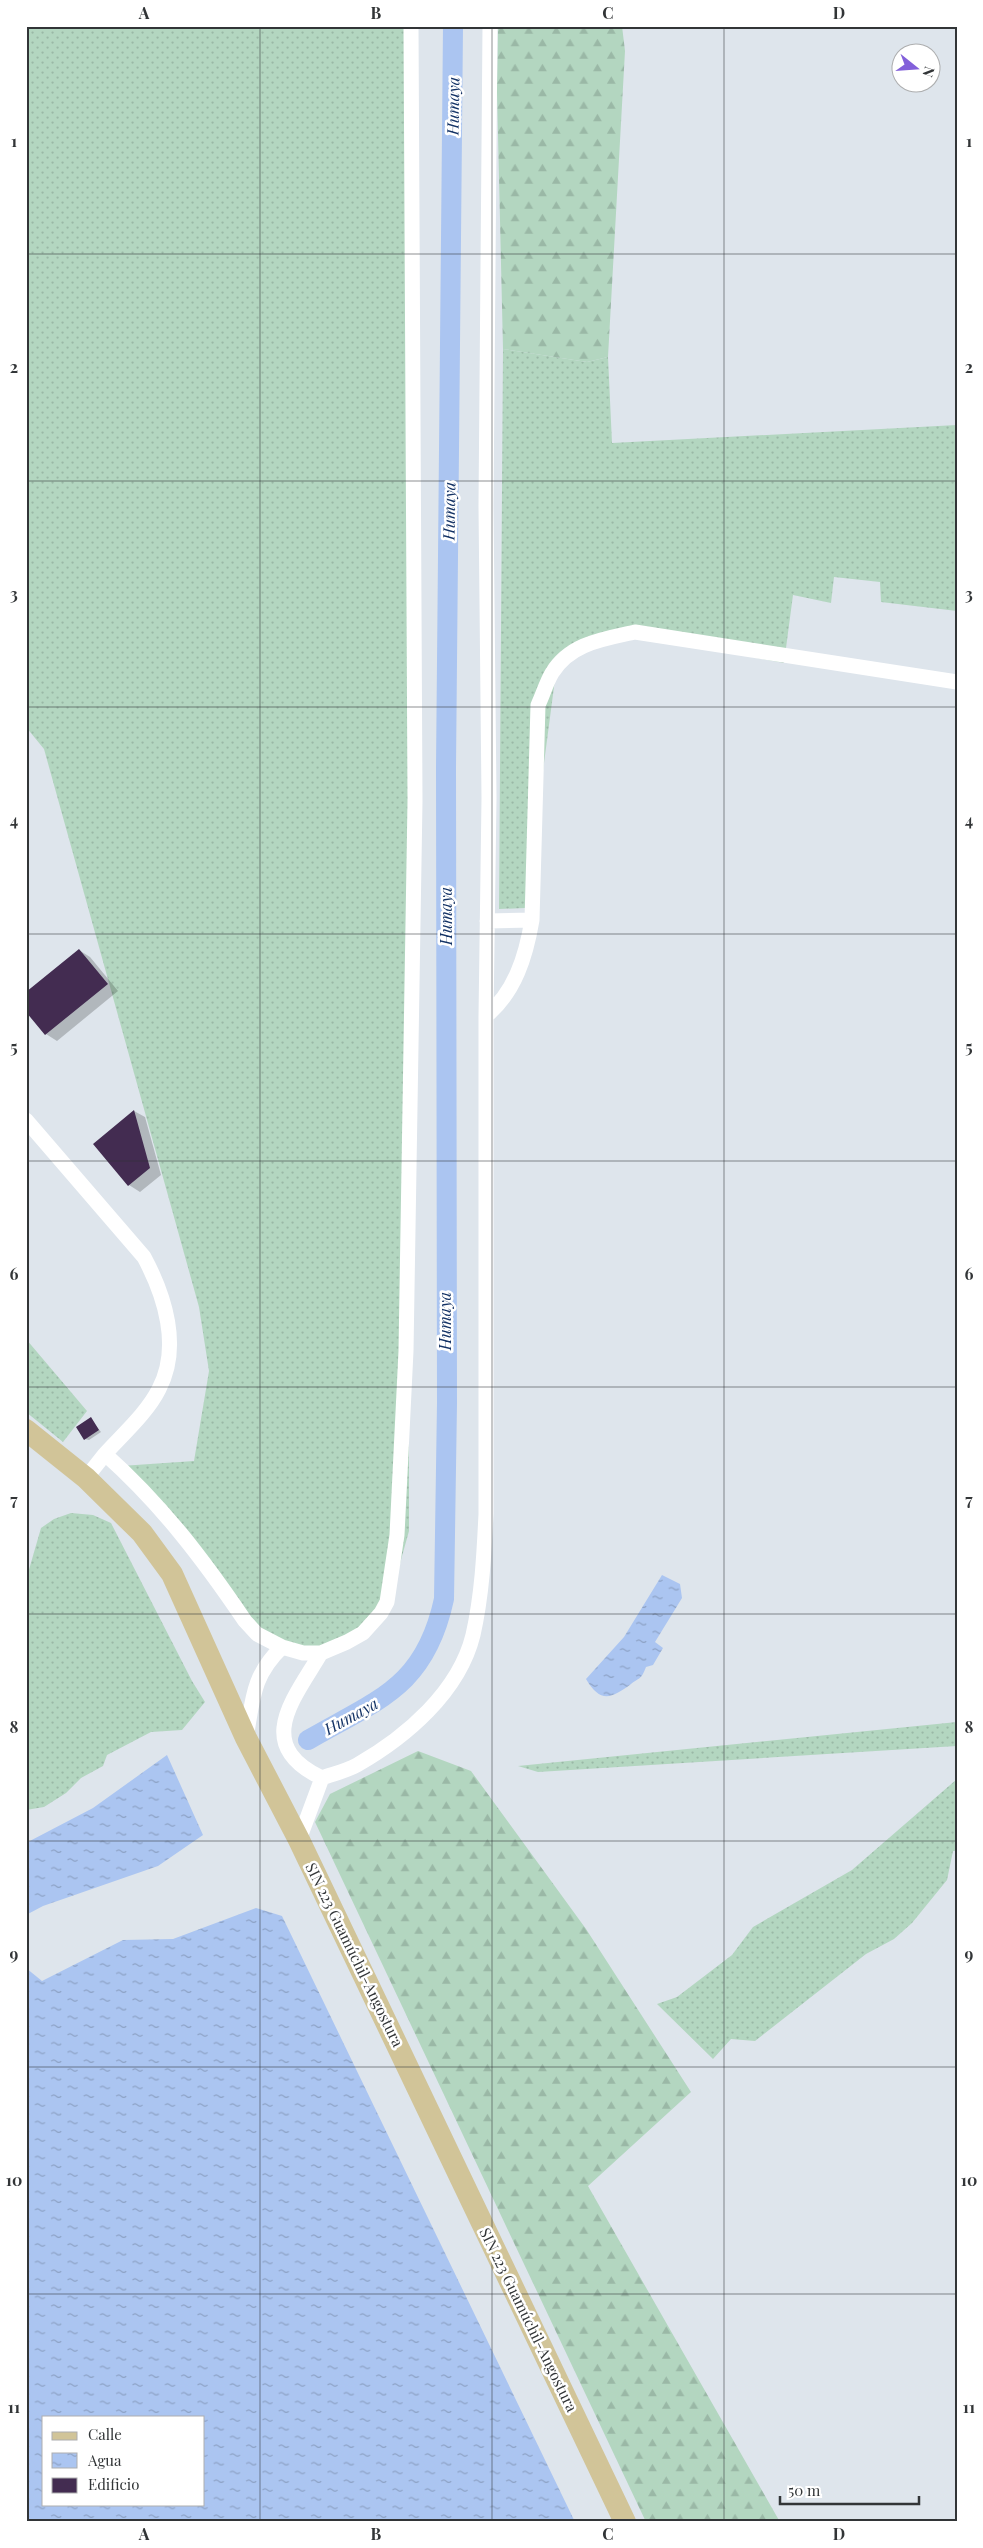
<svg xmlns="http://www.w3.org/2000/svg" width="983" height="2548" viewBox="0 0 983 2548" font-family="'Playfair Display',serif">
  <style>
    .grass { fill: url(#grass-dots) }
    .forest { fill: url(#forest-firs) }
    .water { fill: url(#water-ripples); fill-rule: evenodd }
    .shadow { fill: #0003 }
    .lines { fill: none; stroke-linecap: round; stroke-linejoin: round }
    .canal { stroke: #abc5f1; stroke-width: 20 }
    .building { fill: #432c51 }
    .street { stroke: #fff; stroke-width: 15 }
    .primary { stroke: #d1c498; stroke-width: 22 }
    .grid { fill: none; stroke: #323537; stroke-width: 1; stroke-opacity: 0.55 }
    .labels { text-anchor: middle; stroke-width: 5; stroke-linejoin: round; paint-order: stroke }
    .street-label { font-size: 15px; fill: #323537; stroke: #fff }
    .water-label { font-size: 16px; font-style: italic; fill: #133265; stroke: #fff }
    .neatline { fill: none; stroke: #323537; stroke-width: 2 }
    .grid-label { font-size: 16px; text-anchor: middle; font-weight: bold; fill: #323537 }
  </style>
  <defs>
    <pattern id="grass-dots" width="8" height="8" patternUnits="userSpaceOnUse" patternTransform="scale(1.25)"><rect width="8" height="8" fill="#b3d6c0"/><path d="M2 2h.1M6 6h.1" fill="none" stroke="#9ab8a6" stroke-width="1.8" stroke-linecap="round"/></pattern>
    <pattern id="forest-firs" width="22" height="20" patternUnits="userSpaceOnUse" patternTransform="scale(1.25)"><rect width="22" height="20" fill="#b3d6c0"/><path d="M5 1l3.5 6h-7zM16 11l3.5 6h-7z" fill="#9ab8a6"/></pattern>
    <pattern id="water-ripples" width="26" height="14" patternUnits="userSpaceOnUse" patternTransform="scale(1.25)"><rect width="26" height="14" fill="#abc5f1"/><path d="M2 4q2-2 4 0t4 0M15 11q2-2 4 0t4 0" fill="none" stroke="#8ca1c4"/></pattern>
  </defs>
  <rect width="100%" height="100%" fill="#dee5ec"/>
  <!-- grass -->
  <path class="grass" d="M26,26H409V1531L389,1603L320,1659L257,1639L121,1466L194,1461L209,1371L199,1307L44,749L26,727Z
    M503,349L587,362L608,357L612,443L957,425V611L881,602L880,582L834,577L831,603L793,595L784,663L643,637L594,639L557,664L525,908L499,909Z
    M26,1339L87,1411L63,1442L26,1412Z
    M71,1513L93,1515L111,1523L192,1681L205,1702L182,1730L151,1732L107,1755L103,1766L81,1778L66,1793L44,1807L26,1810V1580L41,1528L54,1519Z
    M957,1722V1746L538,1772L518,1766Z
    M957,1779V1851H953L947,1880L912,1923L894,1939L866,1954L755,2041L731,2039L713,2059L657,2004L677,1997L732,1955L753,1927L852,1870Z"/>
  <!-- forest -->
  <path class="forest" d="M498,26H622L625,51L608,357L587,362L503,349L497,92Z
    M418,1751L471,1771L586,1929L691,2092L588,2186L780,2522H646L315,1822L330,1794Z"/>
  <!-- water -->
  <path class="water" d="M662,1575L680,1584L682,1598L655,1642L663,1648L653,1665L646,1667C641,1680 640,1677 631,1684C611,1699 600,1703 586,1679L624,1637Z
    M167,1755L203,1835L158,1866L43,1906L26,1915V1843L93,1808Z
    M256,1908L282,1916L575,2522H26V1968L42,1981L123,1940L173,1939ZM44,2417H204V2504H44Z"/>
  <!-- shadow -->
  <path class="shadow" d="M79,950L90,957L118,991L57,1041L46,1034L26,1010Z
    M134,1111L145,1117L161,1175L140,1192L129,1185L95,1144Z
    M91,1419L101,1432L89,1440L85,1439Z"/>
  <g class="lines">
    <!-- canal -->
    <path class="canal" d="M308,1740C379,1699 425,1687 444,1599L447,1403L446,768L453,26"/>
  </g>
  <!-- building -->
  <path class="building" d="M79,949L108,984L45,1035L26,1012V992Z
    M134,1110L150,1168L128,1186L93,1144Z
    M91,1417L99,1430L84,1440L76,1427Z"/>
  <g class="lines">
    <!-- street -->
    <path class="street" d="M487,921L532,920
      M486,1016C515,992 526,956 532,920L538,705C543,695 546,683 552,673C570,643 604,639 635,632L957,682
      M26,1120L144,1257C165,1296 181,1347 159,1389C147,1413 123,1434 105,1454
      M86,1478L105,1454C162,1505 203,1559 245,1621L257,1634L282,1647
      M321,1653C293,1700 253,1745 322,1778C333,1774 346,1771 357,1765C406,1737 459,1692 473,1635C482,1595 484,1555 486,1514V1016L489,798L486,506L490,26
      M246,1738C253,1699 252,1676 282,1647L303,1653H321L347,1642L363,1633L381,1613L387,1602L397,1535L406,1351L415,801L411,26
      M299,1840L322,1778"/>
    <!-- primary -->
    <path class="primary" d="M26,1430L86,1478L142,1533L172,1574L246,1738L299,1840L625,2522"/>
  </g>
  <!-- grid -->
  <path class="grid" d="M260,26V2522M492,26V2522M724,26V2522M26,254H957M26,481H957M26,707H957M26,934H957M26,1161H957M26,1387H957M26,1614H957M26,1841H957M26,2067H957M26,2294H957"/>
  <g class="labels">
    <!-- street labels -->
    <g class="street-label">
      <text transform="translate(354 1955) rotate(64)" y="5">SIN 223 Guamúchil-Angostura</text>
      <text transform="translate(528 2320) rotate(64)" y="5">SIN 223 Guamúchil-Angostura</text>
    </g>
    <!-- water labels -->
    <g class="water-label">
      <text transform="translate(453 106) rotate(-89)" y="6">Humaya</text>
      <text transform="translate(449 511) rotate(-89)" y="6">Humaya</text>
      <text transform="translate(446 916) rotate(-90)" y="6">Humaya</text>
      <text transform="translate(445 1321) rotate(-90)" y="6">Humaya</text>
      <text transform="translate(351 1716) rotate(-29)" y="6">Humaya</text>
    </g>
  </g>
  <!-- border -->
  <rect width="983" height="2548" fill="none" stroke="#ffffff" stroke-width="55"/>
  <!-- legend -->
  <rect x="42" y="2416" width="162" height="90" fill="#ffffff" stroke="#adaeaf"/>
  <rect x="52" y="2432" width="25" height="8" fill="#d1c498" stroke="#adaeaf"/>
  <text x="88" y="2440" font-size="15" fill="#323537">Calle</text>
  <rect x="52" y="2453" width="25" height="15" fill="url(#water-ripples)" stroke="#adaeaf"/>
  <text x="88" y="2466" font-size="15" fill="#323537">Agua</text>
  <rect x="52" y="2478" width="25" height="15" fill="#432c51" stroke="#adaeaf"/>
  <text x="88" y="2490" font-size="15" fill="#323537">Edificio</text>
  <!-- north arrow -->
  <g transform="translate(916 68) rotate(107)"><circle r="24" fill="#ffffff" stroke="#adaeaf"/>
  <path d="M0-4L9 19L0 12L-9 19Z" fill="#8260da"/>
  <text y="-8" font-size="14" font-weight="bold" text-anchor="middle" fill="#323537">N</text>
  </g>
  <!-- scale -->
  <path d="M780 2496v8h139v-8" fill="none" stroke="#323537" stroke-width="2.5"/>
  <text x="788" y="2496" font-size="15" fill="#323537" stroke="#ffffff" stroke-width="4" paint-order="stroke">50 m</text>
  <rect x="28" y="28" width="928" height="2492" class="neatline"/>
  <g class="grid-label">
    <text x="144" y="19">A</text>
    <text x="376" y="19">B</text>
    <text x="608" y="19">C</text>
    <text x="839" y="19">D</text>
    <text x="14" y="147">1</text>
    <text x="969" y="147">1</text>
    <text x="14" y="373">2</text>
    <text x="969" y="373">2</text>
    <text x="14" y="600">3</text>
    <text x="969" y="600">3</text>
    <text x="14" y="826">4</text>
    <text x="969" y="826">4</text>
    <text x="14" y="1053">5</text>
    <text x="969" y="1053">5</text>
    <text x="14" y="1280">6</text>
    <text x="969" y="1280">6</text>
    <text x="14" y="1506">7</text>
    <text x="969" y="1506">7</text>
    <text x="14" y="1733">8</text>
    <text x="969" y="1733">8</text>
    <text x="14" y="1960">9</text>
    <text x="969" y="1960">9</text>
    <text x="14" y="2186">10</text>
    <text x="969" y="2186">10</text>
    <text x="14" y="2413">11</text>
    <text x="969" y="2413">11</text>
    <text x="144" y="2540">A</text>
    <text x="376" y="2540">B</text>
    <text x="608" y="2540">C</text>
    <text x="839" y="2540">D</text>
  </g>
</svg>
